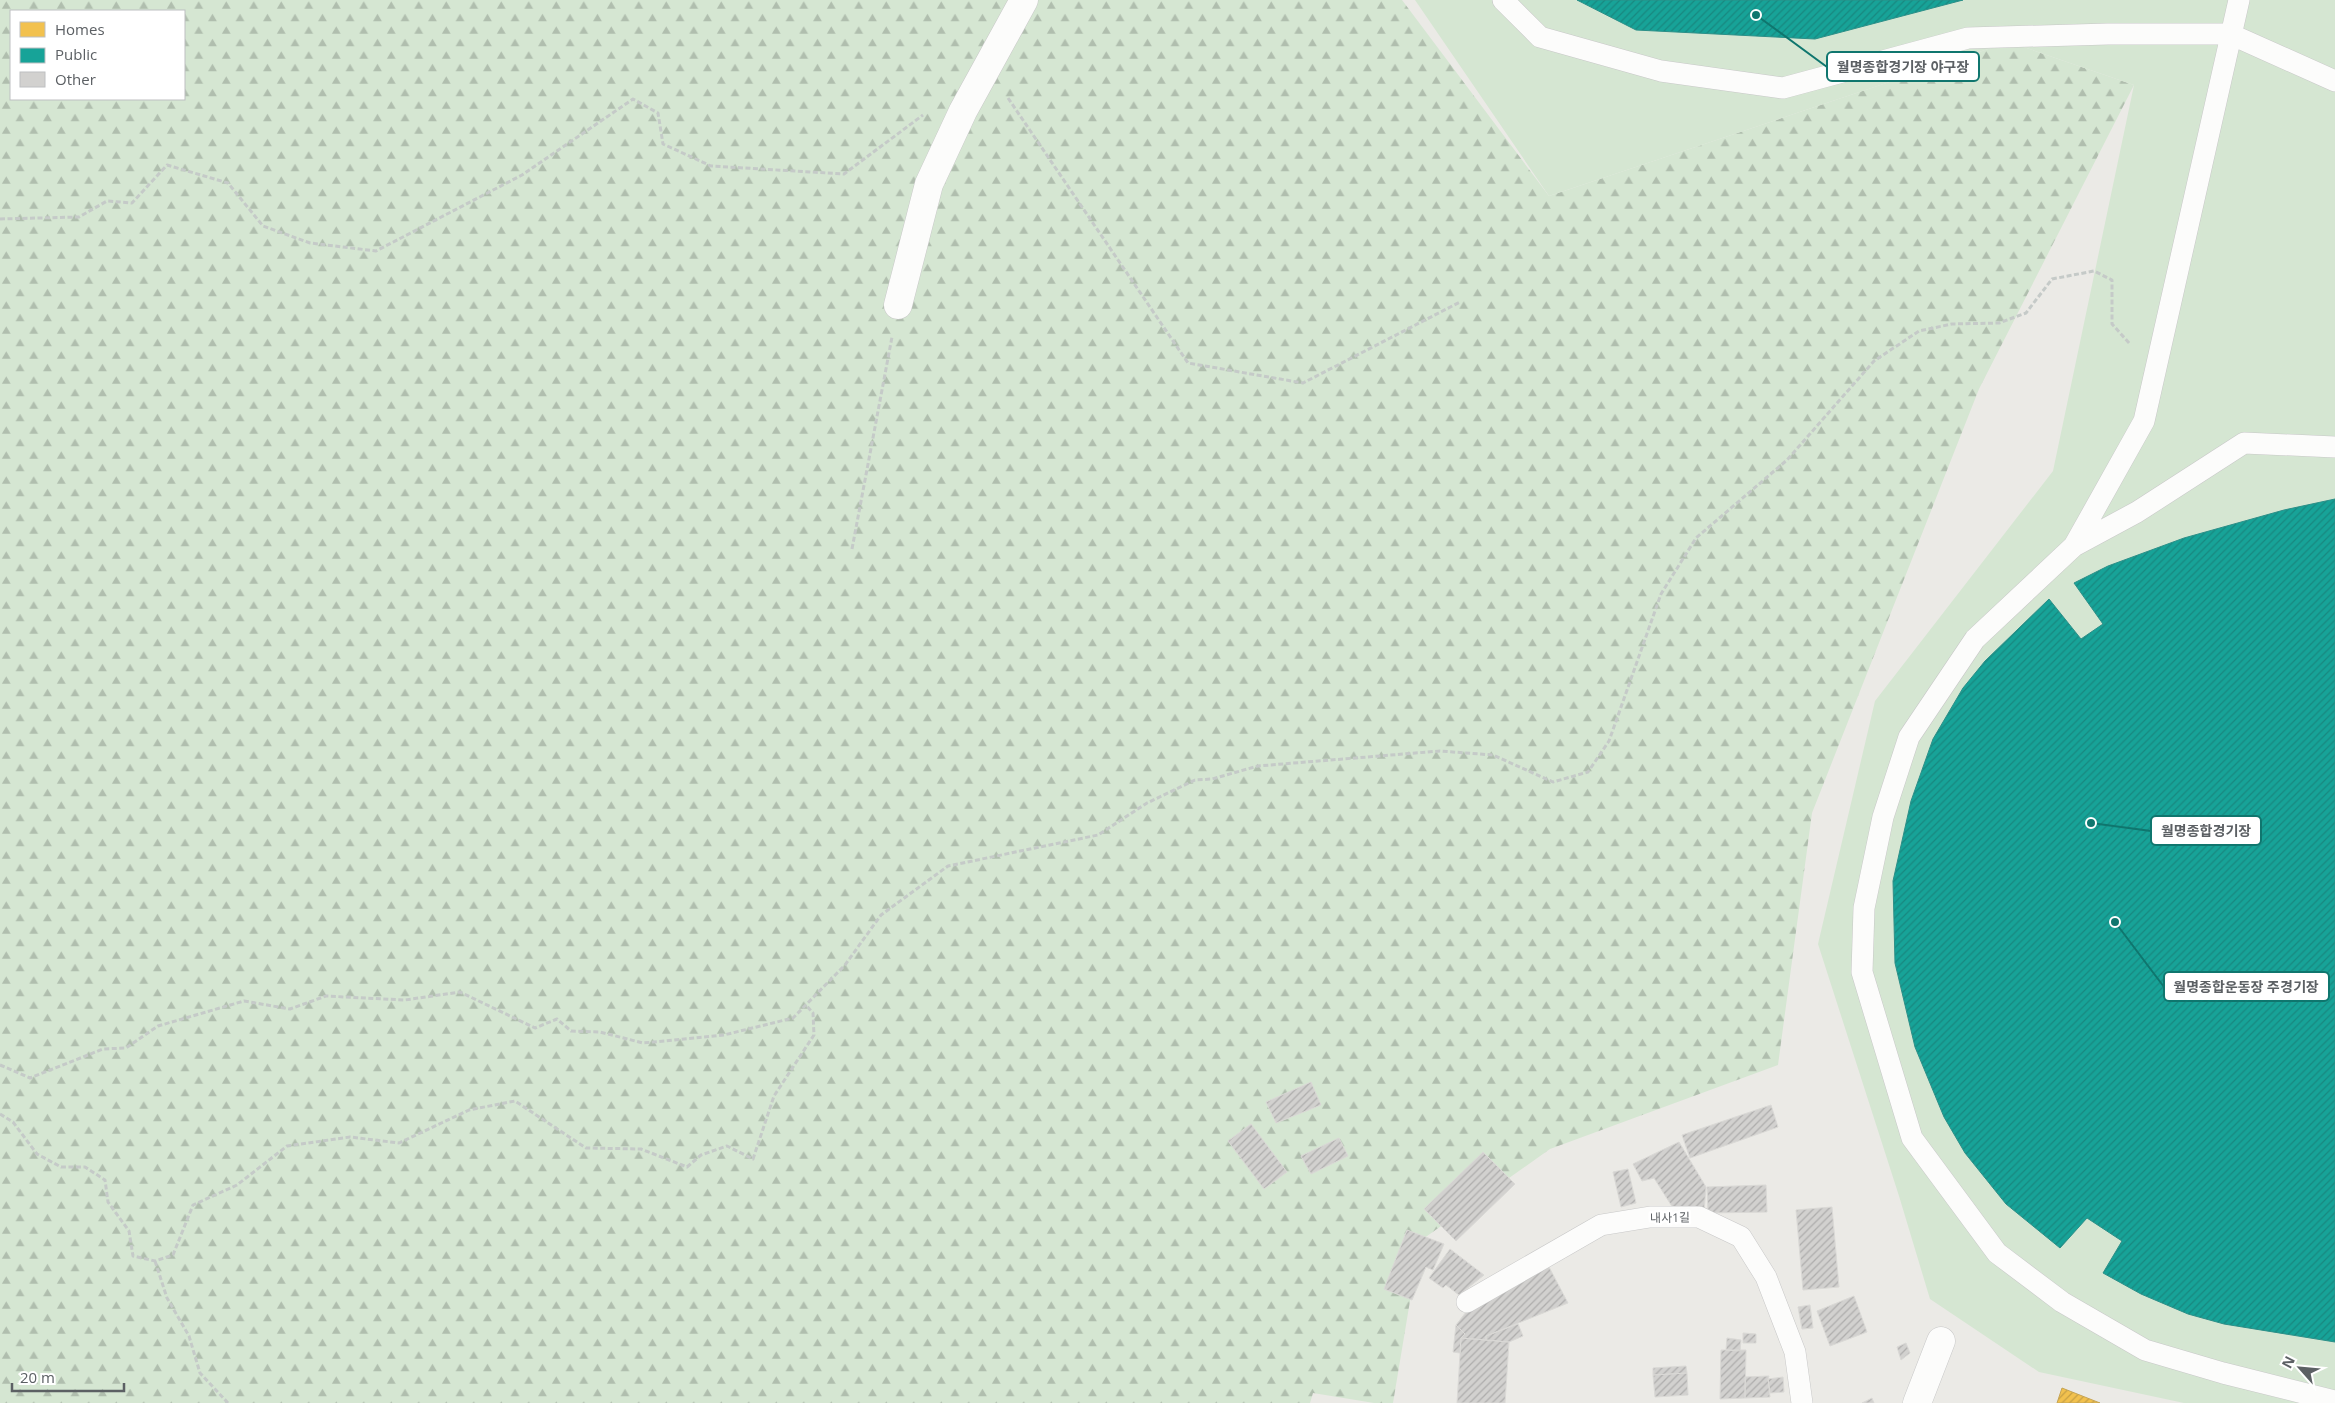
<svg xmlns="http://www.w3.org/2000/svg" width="2335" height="1403" viewBox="0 0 2335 1403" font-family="'Open Sans','Noto Sans KR',sans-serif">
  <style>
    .forest { fill: url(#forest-firs); fill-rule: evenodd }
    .park { fill: #d5e6d2 }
    .homes { fill: url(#homes-hatch); stroke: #c5a455 }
    .public { fill: url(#public-hatch); stroke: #2c8f88 }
    .building { fill: url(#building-hatch); stroke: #dad9d6 }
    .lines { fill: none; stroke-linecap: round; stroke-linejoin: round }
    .service-casing { stroke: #c8c8c8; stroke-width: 22 }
    .minor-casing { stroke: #c8c8c8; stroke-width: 29 }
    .path { stroke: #c5cac8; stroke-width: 3; stroke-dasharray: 5 2.5; stroke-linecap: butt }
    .service { stroke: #fcfcfb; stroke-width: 21 }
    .minor { stroke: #fcfcfb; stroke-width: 28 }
    .labels { text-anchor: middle; stroke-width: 5; stroke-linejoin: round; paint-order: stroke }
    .street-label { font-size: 12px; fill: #5c6064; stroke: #fff }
    .leader { fill: none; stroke: #0f766e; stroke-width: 2 }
    .callout-dot { fill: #0f766e; stroke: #fff; stroke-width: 2 }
    .callout { fill: #fff; stroke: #0f766e; stroke-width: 2 }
    .callout-label { font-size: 14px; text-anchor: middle; font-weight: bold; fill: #5c6064 }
  </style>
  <defs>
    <pattern id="forest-firs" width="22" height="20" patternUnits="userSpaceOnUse" patternTransform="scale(1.25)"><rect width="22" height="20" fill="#d5e6d2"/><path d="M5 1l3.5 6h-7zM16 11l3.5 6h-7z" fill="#b0beae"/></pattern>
    <pattern id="homes-hatch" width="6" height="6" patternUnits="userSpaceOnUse" patternTransform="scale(1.25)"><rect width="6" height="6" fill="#f2c14e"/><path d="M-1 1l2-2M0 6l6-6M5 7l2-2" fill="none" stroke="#c7a044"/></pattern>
    <pattern id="public-hatch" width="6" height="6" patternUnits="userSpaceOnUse" patternTransform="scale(1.25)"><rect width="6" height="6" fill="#17a398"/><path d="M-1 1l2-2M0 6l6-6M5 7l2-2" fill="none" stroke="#188880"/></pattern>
    <pattern id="building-hatch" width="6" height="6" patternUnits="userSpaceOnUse" patternTransform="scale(1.25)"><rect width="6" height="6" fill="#d2d1cf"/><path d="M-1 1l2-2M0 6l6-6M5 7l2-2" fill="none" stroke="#aeadac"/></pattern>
  </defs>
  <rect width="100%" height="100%" fill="#ebeae6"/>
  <!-- forest -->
  <path class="forest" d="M0,0H1402L1549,196L2009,42L2134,85L1979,389L1812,813L1778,1065L1550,1149L1420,1241L1393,1403H1374L1313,1393L1310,1403H0ZM11,11H184V99H11Z"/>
  <!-- park -->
  <path class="park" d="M1415,0H2335V1403H2184L2039,1372L1930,1299L1899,1196L1818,944L1875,701L2053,471L2134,85L2009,42L1549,196Z"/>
  <!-- homes -->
  <path class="homes" d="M2062,1388L2100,1403H2057Z"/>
  <!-- public -->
  <path class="public" d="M1577,0H1963L1815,39L1636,30Z
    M2335,499V1342L2224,1324L2188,1314L2141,1294L2103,1273L2122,1241L2087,1218L2060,1248L2006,1204L1965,1153L1944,1117L1915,1047L1895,963L1893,881L1911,801L1933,739L1963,688L1985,661L2049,599L2081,639L2103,624L2074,583L2108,566L2184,538L2284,510Z"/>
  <!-- building -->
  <path class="building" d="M1311,1082L1321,1105L1276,1123L1266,1102Z
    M1771,1105L1778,1127L1690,1158L1682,1135Z
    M1251,1124L1287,1172L1264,1189L1228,1141Z
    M1339,1138L1348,1156L1311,1174L1301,1156Z
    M1679,1142L1706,1187L1704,1212L1673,1208L1654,1178L1642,1181L1633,1164Z
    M1483,1152L1515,1184L1456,1241L1424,1209Z
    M1628,1169L1636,1203L1621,1207L1613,1172Z
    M1766,1185L1767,1212L1708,1213L1707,1187Z
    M1832,1207L1839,1287L1803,1290L1796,1210Z
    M1407,1230L1444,1244L1433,1270L1426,1267L1412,1300L1384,1289Z
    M1450,1249L1484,1275L1459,1295L1446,1285L1443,1288L1429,1278Z
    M1549,1267L1568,1303L1486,1336V1340L1461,1338L1465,1334L1456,1325L1470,1307Z
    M1854,1296L1867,1332L1830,1346L1817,1311Z
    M1810,1305L1813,1328L1802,1329L1798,1307Z
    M1518,1324L1523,1336L1509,1342L1486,1340V1336Z
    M1456,1325L1465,1334L1461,1338L1460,1353L1453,1352Z
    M1743,1333L1756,1334V1343H1743Z
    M1461,1338L1509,1342L1505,1403H1457Z
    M1727,1338L1741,1340L1740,1351L1726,1350Z
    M1906,1343L1910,1353L1901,1360L1897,1347Z
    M1721,1350H1746L1745,1398L1720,1399Z
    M1686,1366L1687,1373L1653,1375V1368Z
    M1687,1373L1688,1395L1655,1397L1653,1375Z
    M1769,1376L1768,1379L1770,1397L1745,1398V1377Z
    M1783,1377L1784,1392L1770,1393L1768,1379Z
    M1872,1398L1874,1403H1862Z"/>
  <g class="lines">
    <defs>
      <path id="service" d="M1503,0L1540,37L1661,71L1783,88L1968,38L2108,34H2230L2335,81
        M2335,447L2244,443L2137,512L2074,546L1975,639L1909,737L1883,817L1864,908L1862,972L1912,1138L1997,1253L2062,1302L2145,1350L2223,1373L2335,1401
        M2074,546L2144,421L2239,0
        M1467,1302L1601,1225L1650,1217H1699L1741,1237L1766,1277L1795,1352L1802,1403"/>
      <path id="minor" d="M898,305L929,184L963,111L1024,0
        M1917,1403L1941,1341"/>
    </defs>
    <!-- service casing -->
    <use href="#service" class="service-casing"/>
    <!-- minor casing -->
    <use href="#minor" class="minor-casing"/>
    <!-- path -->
    <path class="path" d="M1008,98L1188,363L1303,383L1460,302
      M0,219L79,217L107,201L132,203L167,165L228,183L263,226L310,243L376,251L522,175L633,99L658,113L663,144L711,166L844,174L923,115
      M852,549L892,337
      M0,1065L30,1078L103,1049L126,1048L158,1026L244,1001L290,1009L326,996L405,1000L460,992L535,1028L557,1019L571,1031L600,1032L643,1043L724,1035L793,1018L845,965L881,915L948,866L1098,835L1147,803L1195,780L1212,779L1258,766L1440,751L1493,755L1553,782L1588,772L1609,741L1661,594L1696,538L1787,460L1874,361L1919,331L1952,324L1999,323L2026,313L2052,279L2094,271L2112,280V324L2130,344
      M0,1114L13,1122L37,1154L61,1167H85L105,1180L108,1202L129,1231L133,1256L155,1261L173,1255L193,1205L237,1185L287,1146L350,1137L399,1143L469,1110L515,1101L586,1148L641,1149L687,1167L701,1155L727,1146L753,1159L774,1096L814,1035L813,1013L806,1005
      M155,1261L167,1298L189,1336L200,1373L228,1403"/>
    <!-- service -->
    <use href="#service" class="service"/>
    <!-- minor -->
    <use href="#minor" class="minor"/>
  </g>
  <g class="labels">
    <!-- street labels -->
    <g class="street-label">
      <text transform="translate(1670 1218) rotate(-1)" y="4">내사1길</text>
    </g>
  </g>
  <!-- callouts -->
  <path class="leader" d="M1756 15L1827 67M2091 823L2151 831M2115 922L2164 987"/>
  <g class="callout-dot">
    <circle cx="1756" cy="15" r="5"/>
    <circle cx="2091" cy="823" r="5"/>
    <circle cx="2115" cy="922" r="5"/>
  </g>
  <g class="callout">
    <rect x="1827" y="52" width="152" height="29" rx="5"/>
    <rect x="2151" y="816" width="110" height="29" rx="5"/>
    <rect x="2164" y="972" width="165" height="29" rx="5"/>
  </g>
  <g class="callout-label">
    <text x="1903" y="72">월명종합경기장 야구장</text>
    <text x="2206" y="836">월명종합경기장</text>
    <text x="2246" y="992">월명종합운동장 주경기장</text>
  </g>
  <!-- legend -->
  <rect x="10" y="10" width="175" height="90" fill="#ffffff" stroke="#bebfc1"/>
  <rect x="20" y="22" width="25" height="15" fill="#f2c14e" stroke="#bebfc1"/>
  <text x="55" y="35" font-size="15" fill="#5c6064">Homes</text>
  <rect x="20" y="48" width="25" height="15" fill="#17a398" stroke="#bebfc1"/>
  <text x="55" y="60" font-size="15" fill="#5c6064">Public</text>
  <rect x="20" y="72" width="25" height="15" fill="#d2d1cf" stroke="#bebfc1"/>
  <text x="55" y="85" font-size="15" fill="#5c6064">Other</text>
  <!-- north arrow -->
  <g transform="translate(2300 1368) rotate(297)" stroke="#ffffff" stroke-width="4" paint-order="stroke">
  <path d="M0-4L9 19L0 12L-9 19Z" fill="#5c6064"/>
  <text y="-8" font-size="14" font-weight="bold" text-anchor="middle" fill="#5c6064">N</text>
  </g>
  <!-- scale -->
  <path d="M12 1383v8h112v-8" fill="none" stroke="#5c6064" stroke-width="2.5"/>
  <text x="20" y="1383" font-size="15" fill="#5c6064" stroke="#ffffff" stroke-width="4" paint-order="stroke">20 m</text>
</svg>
